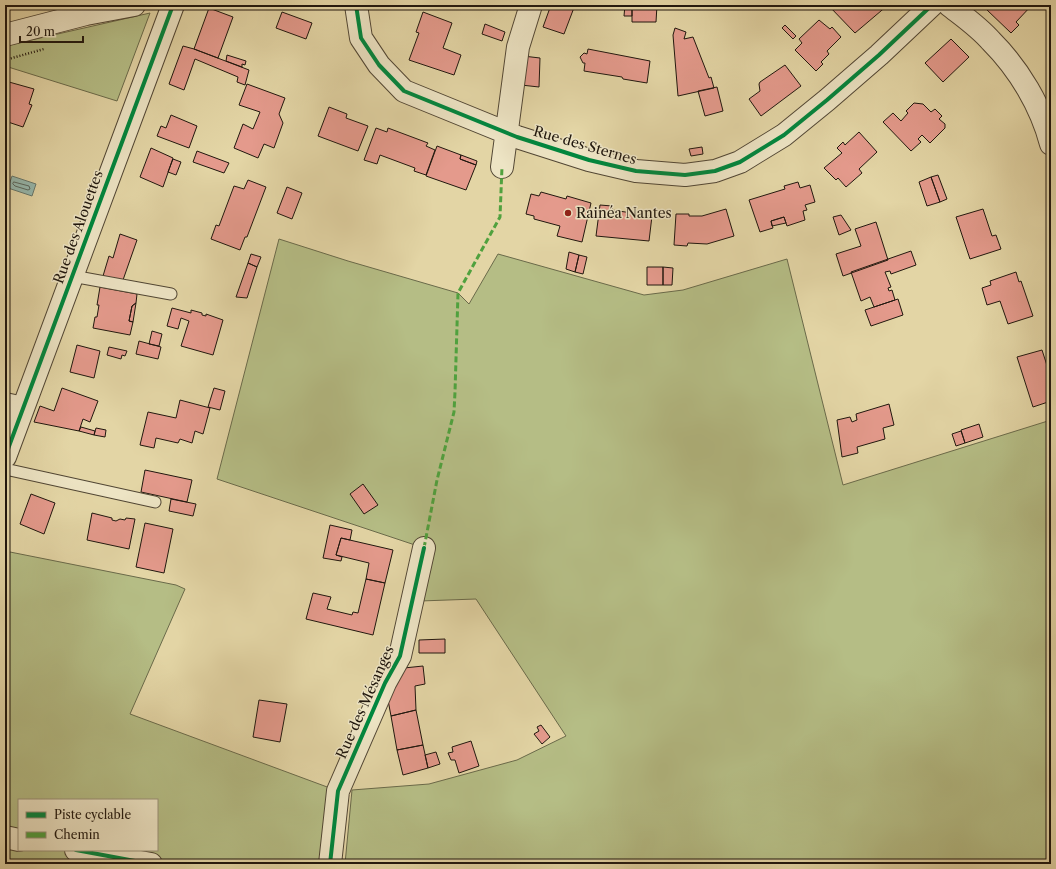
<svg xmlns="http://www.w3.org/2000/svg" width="1056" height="869" viewBox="0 0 1056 869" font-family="'Libre Caslon Text',serif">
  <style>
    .green { fill: #b5bd85; stroke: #6a6a4a; fill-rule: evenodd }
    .water { fill: #96b8ad; stroke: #67786d }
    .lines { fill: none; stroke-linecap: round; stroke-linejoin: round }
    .shore { stroke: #5b685e; stroke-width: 1 }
    .building { fill: #e49a8c; stroke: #20170e }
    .service-casing { stroke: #514634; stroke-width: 13 }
    .minor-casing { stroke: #514634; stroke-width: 24 }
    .path { stroke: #20170e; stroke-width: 2.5; stroke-dasharray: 1 2; stroke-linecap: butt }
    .service { stroke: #ede4c4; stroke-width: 11 }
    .minor { stroke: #ede4c4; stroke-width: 22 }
    .quiet { stroke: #50a13e; stroke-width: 3; stroke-dasharray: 6 3; stroke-linecap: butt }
    .cycleway-casing { stroke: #ede4c4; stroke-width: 6 }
    .cycleway { stroke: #00873e; stroke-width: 4 }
    .poi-dot { fill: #8f2418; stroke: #ede4c4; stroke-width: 1.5 }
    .labels { text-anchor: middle; stroke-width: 3; stroke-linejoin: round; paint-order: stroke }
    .street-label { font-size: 14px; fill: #20170e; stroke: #ede4c4 }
    .poi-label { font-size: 14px; fill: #20170e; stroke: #ede4c4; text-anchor: start }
  </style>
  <rect width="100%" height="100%" fill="#e3d5a5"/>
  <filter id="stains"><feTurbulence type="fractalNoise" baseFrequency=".005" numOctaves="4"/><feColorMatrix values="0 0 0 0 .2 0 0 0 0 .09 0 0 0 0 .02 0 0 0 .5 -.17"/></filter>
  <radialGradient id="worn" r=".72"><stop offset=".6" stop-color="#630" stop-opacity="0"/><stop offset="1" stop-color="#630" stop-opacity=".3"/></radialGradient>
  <!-- green -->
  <path class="green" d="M150,13L117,101L5,66V46Z
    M279,239L348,261L458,293L469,304L498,254L644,295L683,290L787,259L843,485L1051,420V864H345L352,790L429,784L517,760L566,736L476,599L420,601L424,548L217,479Z
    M5,551L176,585L185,589L130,714L338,791L330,864H5ZM19,800H157V850H19Z"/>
  <!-- water -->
  <path class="water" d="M12,176L36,184L32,196L8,188Z"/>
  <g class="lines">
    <!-- shore -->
    <path class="shore" d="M14,182L29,186L30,189L28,190L15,186L13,184Z"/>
  </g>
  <!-- building -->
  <path class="building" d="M551,5H575L564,34L543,27Z
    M625,5H632V16H624Z
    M632,5H657L656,22H632Z
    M828,5H844L847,8L850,5H888L855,33Z
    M991,5H1032L1016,22L1019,25L1011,33L986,9Z
    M209,8L233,17L218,58L194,49Z
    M282,12L312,23L306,39L276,28Z
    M423,12L452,23L443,48L461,55L454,75L409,60L419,33L416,32Z
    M819,20L830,29L832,27L841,37L827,51L829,54L821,62L823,64L816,71L795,50L802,43L799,39Z
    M485,24L505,32L502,41L482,34Z
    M785,25L796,36L793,39L782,28Z
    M675,28L686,32L684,39L693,37L709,78L711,77L714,88L678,96L673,35Z
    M951,39L969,57L943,82L925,63Z
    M183,46L194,49L249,70L245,85L237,82L238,77L195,59L184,90L169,84Z
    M588,49L650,61L647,83L623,79L622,77L584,71L585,63H583L580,57L584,53L587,54Z
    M227,55L246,61L245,65L242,64V67L226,61Z
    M523,56L540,58L539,87L521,85Z
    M785,65L801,86L761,116L749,99L760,91L759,84L760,82Z
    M9,82L34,89L29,104L32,105L23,127L5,121V92Z
    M247,84L285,98L279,114L283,123L274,148L264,144L258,158L234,148L243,124L253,129L260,112L239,105Z
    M717,87L723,111L705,116L698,91Z
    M914,103L923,104L931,112L935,109L942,116L939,119L945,124V128L930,143L922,135L918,139L921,142L911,151L883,122L893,113L901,121L908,113L906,111Z
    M329,107L347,114L346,118L368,126L358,151L318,136Z
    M171,115L197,126L189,148L157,136L161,126L166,128Z
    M376,128L387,132L388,128L428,143L426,146L435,150L426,175L414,171L415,168L380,155L377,164L364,160Z
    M859,132L877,152L859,169L862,173L846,187L838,178L836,180L824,168L842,153L837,148L843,142L845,145Z
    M437,146L461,155L460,159L476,165L466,190L426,176Z
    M702,147L703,154L691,156L689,149Z
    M151,148L173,158L163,187L140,177Z
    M197,151L229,163L224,173L193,162Z
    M461,155L477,161L476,165L460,159Z
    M173,159L181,162L176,175L168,172Z
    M938,175L947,199L940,202L931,177Z
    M931,177L940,202L927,206L919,182Z
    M248,180L266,187L247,237H245L240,250L211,239L216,225L219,226L234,186L244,189Z
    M798,182L800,188L810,185L815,202L805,205L807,210L803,211L805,220L787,226L784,217L771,221L773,228L760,232L749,200L785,189L784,186Z
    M287,187L302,193L292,219L277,213Z
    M541,192L566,199L567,196L591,203L582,242L557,236L560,226L534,219V216L526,214L531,194L539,196Z
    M600,205L612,206V210L652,216L649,241L596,236Z
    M726,209L734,236L707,244L688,243L687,246L674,245L676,214H689V216H702Z
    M983,209L992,236L996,235L1001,249L970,259L956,217Z
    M841,215L851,230L839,235L833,217Z
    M784,217L786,223L772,226L771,221Z
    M876,222L888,260L843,276L836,254L861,246L855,229Z
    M120,234L137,240L123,280L103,276L109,256L113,258Z
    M911,251L916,265L891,274L890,271L885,272L891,287L888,288L889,291L892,290L895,300L874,307L870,297L861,301L851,272Z
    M569,252L579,255L575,272L566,269Z
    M251,254L261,257L257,267L248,263Z
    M579,255L587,257L583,274L575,272Z
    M248,263L257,267L247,298L236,297Z
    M647,267H663V285H647Z
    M663,267L673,268L672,285H663Z
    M1016,272L1019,282L1021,281L1033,316L1008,324L1000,301L987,305L982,288L991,285L990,281Z
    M100,287L137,294L136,303L132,306L129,321L133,322L130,335L93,328L95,317H97L99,305H97Z
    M898,299L903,315L871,326L865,310Z
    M136,303L133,322L129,321L132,306Z
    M172,308L191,313V310L202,313V315L206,316V314L223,320L213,355L181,346L189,321L181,318L178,329L167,326Z
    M152,331L162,334L159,346L149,344Z
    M139,341L161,347L158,359L136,354Z
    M77,345L100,351L94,378L70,372Z
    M109,347L127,351L125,356L122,355L121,359L107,355Z
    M1042,350L1051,378V401L1033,407L1017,357Z
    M62,388L98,401L90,422L83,419L79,431L34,422L40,406L54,411Z
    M214,388L225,391L220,410L208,407Z
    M180,400L210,408L203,434L195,431L192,443L180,439L178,443L156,438L154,448L140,445L148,412L176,418Z
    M889,404L894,425L883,428L885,439L857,447L858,453L842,457L837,420L850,417L852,422L857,420L856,414Z
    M979,424L983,437L965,443L961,430Z
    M81,427L95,431L94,435L79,431Z
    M96,428L106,430L105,437L94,435Z
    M961,431L965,443L956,446L952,434Z
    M145,470L192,480L187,502L141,492Z
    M363,484L378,505L364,514L350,494Z
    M31,494L55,503L44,534L20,524Z
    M171,499L196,504L193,516L169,511Z
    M92,513L112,518V520L116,521L120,519L125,520L126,518L135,519L129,549L87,540Z
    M145,523L173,529L164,573L136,567Z
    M330,525L352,530L350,540L341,538L336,555L342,557L341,561L323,558Z
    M341,538L393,550L385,583L366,579L369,563L336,555Z
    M366,579L385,583L373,635L306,619L313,593L331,597L327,609L352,615L353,612L358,613Z
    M445,639V653H419V640Z
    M423,666L425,684L415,686L416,710L391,716L388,700L404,668Z
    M259,700L287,704L280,742L253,737Z
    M416,710L423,745L397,750L391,716Z
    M541,725L550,737L542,744L534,734L539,731L537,727Z
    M471,741L479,766L459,773L455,760H451L448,753L453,752L452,747Z
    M423,745L428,768L403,775L397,750Z
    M436,752L440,764L428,768L425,755Z"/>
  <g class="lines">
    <defs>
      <path id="service" d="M72,276L171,294
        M5,469L155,502"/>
      <path id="minor" d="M356,5L361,38L379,65L404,91L517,137L589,160L636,171L685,175L715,171L740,162L784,135L827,100L879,55L932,5
        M949,5C963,16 979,27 991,41C1019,69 1041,106 1051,144
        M5,35L86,14L134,5
        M502,167L518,47L531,5
        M5,404L23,408
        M5,457L173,5
        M5,837L19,840
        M76,850L151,864
        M330,864L338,791L385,683L400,656L424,548"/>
    </defs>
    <!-- service casing -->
    <use href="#service" class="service-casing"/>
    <!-- minor casing -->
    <use href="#minor" class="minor-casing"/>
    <!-- path -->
    <path class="path" d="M5,60L44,49"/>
    <!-- service -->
    <use href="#service" class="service"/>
    <!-- minor -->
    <use href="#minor" class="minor"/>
    <!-- quiet -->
    <path class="quiet" d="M424,548L437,480L454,412L455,392L458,293L500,217L502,167"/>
    <defs>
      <path id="cycleway" d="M356,5L361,38L379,65L404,91L517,137L589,160L636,171L685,175L715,171L740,162L784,135L827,100L879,55L932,5
        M5,457L173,5
        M76,850L151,864
        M330,864L338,791L385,683L400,656L424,548"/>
    </defs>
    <!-- cycleway casing -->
    <use href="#cycleway" class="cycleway-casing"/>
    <!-- cycleway -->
    <use href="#cycleway" class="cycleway"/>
  </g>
  <!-- markers -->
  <circle class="poi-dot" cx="568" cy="213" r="4"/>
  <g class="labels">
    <!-- street labels -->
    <g class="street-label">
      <text transform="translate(585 145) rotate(16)" y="5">Rue des Sternes</text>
      <text transform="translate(78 227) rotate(-70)" y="5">Rue des Alouettes</text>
      <text transform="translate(365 702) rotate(-66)" y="5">Rue des Mésanges</text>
    </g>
    <!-- poi labels -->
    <g class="poi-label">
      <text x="576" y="218">Rainéa Nantes</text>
    </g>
  </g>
  <!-- margin -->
  <rect width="1056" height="869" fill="none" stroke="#e3d5a5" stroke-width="20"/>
  <rect x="6" y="6" width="1044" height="857" fill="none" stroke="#20170e" stroke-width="2"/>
  <rect x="10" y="10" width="1036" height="849" fill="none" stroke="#20170e"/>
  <!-- legend -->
  <rect x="18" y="799" width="140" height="52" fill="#ede4c4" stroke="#9b927b"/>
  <rect x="26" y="812" width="20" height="6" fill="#00873e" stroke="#9b927b"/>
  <text x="54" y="819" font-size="12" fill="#20170e">Piste cyclable</text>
  <rect x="26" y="832" width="20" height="6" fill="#50a13e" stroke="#9b927b"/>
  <text x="54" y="839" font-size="12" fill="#20170e">Chemin</text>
  <!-- scale -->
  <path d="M20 36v6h63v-6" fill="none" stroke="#20170e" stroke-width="2"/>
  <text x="26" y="36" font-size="12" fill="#20170e" stroke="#ede4c4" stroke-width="3" paint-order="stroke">20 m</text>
  <rect width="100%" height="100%" filter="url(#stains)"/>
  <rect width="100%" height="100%" fill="url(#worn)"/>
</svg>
